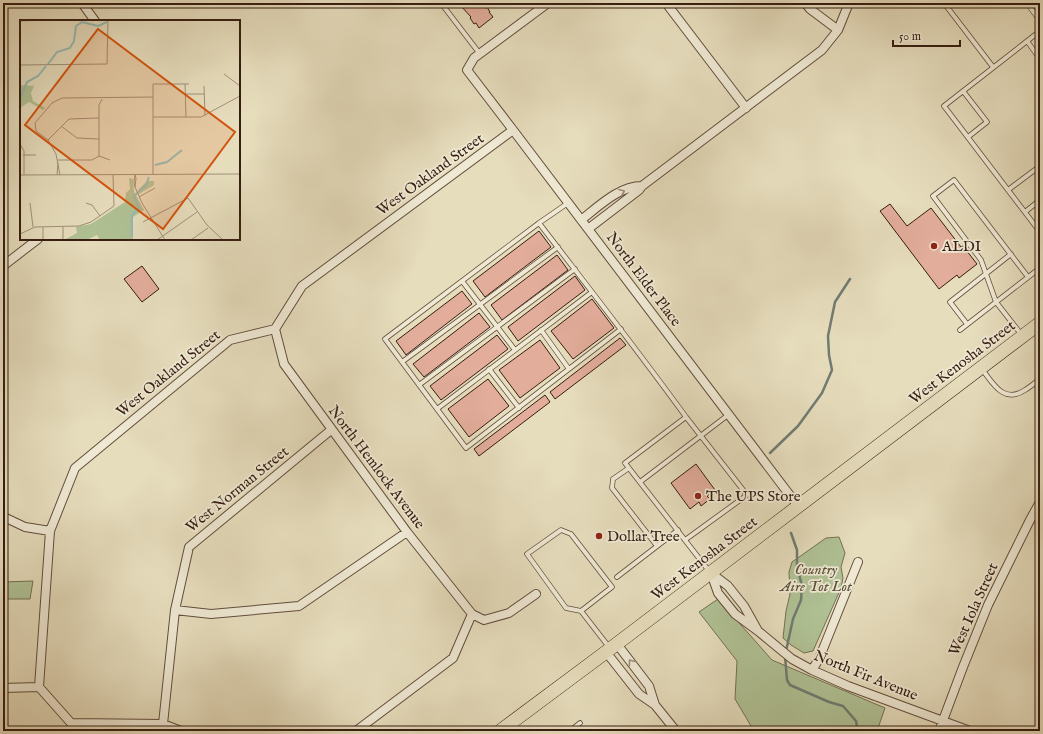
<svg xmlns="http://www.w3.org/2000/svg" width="1043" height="734" viewBox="0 0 1043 734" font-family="'IM FELL English',serif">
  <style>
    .green { fill: #b0c295; stroke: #737053 }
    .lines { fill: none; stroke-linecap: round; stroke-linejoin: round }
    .stream { stroke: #707c73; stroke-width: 2.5 }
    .building { fill: #e2ad9b; stroke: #361d11 }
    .service-casing { stroke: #624d3c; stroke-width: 5.5 }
    .minor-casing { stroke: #624d3c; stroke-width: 10 }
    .primary-casing { stroke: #361d11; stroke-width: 14 }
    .service { stroke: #efe9d4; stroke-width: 4 }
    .minor { stroke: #efe9d4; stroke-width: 8 }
    .primary { stroke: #e6ddbd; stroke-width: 13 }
    .oneway { stroke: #9c8d7c }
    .poi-dot { fill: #8f2418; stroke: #efe9d4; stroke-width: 1.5 }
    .labels { text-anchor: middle; stroke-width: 3.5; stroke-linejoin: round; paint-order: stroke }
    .street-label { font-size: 15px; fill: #361d11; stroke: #efe9d4 }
    .poi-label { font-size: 15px; fill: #361d11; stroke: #efe9d4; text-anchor: start }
    .park-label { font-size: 15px; font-style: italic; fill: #5b4f39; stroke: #efe9d4 }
    .inset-river { fill: none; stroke: #96bbb5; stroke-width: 2 }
    .inset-road { fill: none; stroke: #a09078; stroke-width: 1 }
    .view { fill: #d6530c; fill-opacity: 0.15; stroke: #d6530c; stroke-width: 2 }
    .inset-edge { fill: none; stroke: #361d11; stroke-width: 2 }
  </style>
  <rect width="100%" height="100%" fill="#e6ddbd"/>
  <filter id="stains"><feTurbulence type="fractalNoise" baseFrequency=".005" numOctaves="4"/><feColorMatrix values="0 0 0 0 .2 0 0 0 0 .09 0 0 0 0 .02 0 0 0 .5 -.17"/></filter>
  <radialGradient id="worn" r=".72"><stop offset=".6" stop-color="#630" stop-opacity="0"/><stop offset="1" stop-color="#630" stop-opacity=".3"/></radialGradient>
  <!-- green -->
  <path class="green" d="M839,537L845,553L841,567L843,578L841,588L813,651L804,653L791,645L783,638L786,611L790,594L789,572L792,562L826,538Z
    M33,581L30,599H3V582Z
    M718,599L772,660L885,708L877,731H754L735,699L737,661L699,612Z"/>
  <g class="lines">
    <!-- stream -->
    <path class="stream" d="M770,453L798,426L822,393L832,370L829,355L828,336L835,302L850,279
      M786,651L793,619L801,600L802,586L797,566V550L791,533
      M785,656L787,680L790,685L829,702L843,706L856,721L858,731"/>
  </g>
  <!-- building -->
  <path class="building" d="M460,3H481L485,8L487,7L490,12H489L493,17L479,28L476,23L474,24L470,18L471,17L461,6L462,5Z
    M890,204L907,226L931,208L961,247L963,246L977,264L959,278L957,275L939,289L880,211Z
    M539,231L551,247L485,297L473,281Z
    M557,255L568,270L502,320L491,305Z
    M142,266L159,289L142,302L124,279Z
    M575,276L585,290L518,341L508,327Z
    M462,291L472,304L406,355L396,341Z
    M592,299L614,328L573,359L551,331Z
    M479,313L490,327L424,377L413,364Z
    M497,335L508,349L441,400L430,386Z
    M620,338L626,345L555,399L550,392Z
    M540,340L560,368L520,398L499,370Z
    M488,379L509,406L469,437L448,409Z
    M545,395L550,402L479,456L474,449Z
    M696,464L715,490L707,496L710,499L701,506L699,502L690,509L671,483Z"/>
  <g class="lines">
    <defs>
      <path id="service" d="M441,3L480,54
        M944,3L993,67
        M1027,3L1040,21
        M1040,31L944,106L1040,232
        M1027,41L1040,59
        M963,91L987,122L968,137
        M1008,190L1040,166
        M1025,212L1040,200
        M539,223L568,203
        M462,281L515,350
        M967,324L950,302L1011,254
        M621,329L466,448L385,339L539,223C588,287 638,351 686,417L625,463L709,571
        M541,330L569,369
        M960,330L1040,268
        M1021,334L996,302L981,260L933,196L954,180L1028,277
        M402,362L558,247
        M489,369L519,408
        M982,369C993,384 1004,404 1025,390C1030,387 1035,383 1040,379
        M419,385L575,269
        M437,409L592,292
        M629,468L613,479L612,488L657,546
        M640,482L728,415
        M685,540L747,495L686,417
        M617,577L678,530
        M581,611L566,608L527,554L561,530L571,534L612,587L581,611L609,647
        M570,731L580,723"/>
      <path id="minor" d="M82,3L95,21
        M548,3L474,58L467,70L513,130L798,506
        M666,3L746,108
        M805,3L810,9L838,30
        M581,220C599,206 619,186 642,186
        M588,229L639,190L642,186L822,50L838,30L849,3
        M3,266L38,239
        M275,329L284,364L407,532L472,614
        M6,518L25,527L50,531
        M711,573L728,586L744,606L758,631L735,614L718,593Z
        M175,610L211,614L299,606L407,532
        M758,631L792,659L812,670L848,686L970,731
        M617,644L649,686L655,705
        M606,652L639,694L655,705L676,731
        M812,670L819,659L858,562
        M3,688L39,687
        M163,724L175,610L189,547L331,430
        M181,731L163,724L71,723L39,687L50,531L75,468L230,340L275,329L302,286L513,130
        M356,731L453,658L472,614L484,620L509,613L536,594
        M939,731L963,667L988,605L1030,520L1040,502"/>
      <path id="primary" d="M500,731L606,652L1040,323"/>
    </defs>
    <!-- service casing -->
    <use href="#service" class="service-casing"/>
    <!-- minor casing -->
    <use href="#minor" class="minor-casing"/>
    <!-- primary casing -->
    <use href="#primary" class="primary-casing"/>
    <!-- service -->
    <use href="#service" class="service"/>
    <!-- minor -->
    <use href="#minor" class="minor"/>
    <!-- primary -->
    <use href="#primary" class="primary"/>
  </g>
  <!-- one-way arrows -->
  <defs><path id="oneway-chevron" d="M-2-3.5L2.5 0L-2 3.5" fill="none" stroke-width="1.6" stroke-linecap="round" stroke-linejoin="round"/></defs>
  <g class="oneway">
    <use href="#oneway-chevron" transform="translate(622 192) rotate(-23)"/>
    <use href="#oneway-chevron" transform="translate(631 662) rotate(-127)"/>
  </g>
  <!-- markers -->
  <g class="poi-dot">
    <circle cx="934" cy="246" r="4"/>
    <circle cx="698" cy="496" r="4"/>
    <circle cx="599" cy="536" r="4"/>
  </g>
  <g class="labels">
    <!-- street labels -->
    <g class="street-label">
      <text transform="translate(430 174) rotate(-36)" y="5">West Oakland Street</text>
      <text transform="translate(644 279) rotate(53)" y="5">North Elder Place</text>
      <text transform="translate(962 362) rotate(-37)" y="5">West Kenosha Street</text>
      <text transform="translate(168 373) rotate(-39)" y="5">West Oakland Street</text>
      <text transform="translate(377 467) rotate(53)" y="5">North Hemlock Avenue</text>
      <text transform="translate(237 489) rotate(-39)" y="5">West Norman Street</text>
      <text transform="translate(704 558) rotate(-37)" y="5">West Kenosha Street</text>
      <text transform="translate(973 609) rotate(-66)" y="5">West Iola Street</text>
      <text transform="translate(866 675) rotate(22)" y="5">North Fir Avenue</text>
    </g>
    <!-- poi labels -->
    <g class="poi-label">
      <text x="942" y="251">ALDI</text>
      <text x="706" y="501">The UPS Store</text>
      <text x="607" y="541">Dollar Tree</text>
    </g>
    <!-- park labels -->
    <g class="park-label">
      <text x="816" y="574">Country<tspan x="816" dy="17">Aire Tot Lot</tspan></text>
    </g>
  </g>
  <!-- overview -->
  <g transform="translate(20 20)">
    <rect width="220" height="220" fill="#e6ddbd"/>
    <path d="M0,65L14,66L11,73L13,81L25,88L23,90L9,82L0,88ZM109,158L113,159L114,172L124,190L113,197V220H80L77,215L67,220H44L57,213L56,207L71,204L105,182L106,173L110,169ZM127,161H134V165L119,174L118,170Z" fill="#b0c295"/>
    <path class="inset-river" d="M28,44L37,32L50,28L54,21L56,6L62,2L78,6L87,2M0,79L7,62L18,56L26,46M135,145L147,142L162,130M112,217V195L119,188L114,176L126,165L129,157"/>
    <path class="inset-road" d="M0,1L26,0M0,45L87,44L88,0M204,54L220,66M165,64L166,97M184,66L185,96M165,74H184M133,97H181L220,76M41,106L57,118L79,119M28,120L49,99L79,98M0,124L4,131V155M3,135H16M79,136V85L82,79M38,140H72L79,136L90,140M133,154V64H169M0,155L220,154M37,155L38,143M40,155L36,134L28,120L16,111L15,103L32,83L42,78L133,77M115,155L116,158L115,167L114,162ZM115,167L122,183L145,220M119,177L135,168M10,183L13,207M66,183L72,185L80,196M123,202L168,178L187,205L203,220M43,207V220M0,214L15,207L59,206L71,202L94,186L93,155M23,220V207M137,220L177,192M171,220L188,208"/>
    <path class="view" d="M78,9L215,112L143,209L5,105Z"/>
    <rect width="220" height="220" class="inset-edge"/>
  </g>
  <!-- margin -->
  <rect width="1043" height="734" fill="none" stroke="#e6ddbd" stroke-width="16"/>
  <rect x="4" y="4" width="1035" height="726" fill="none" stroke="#361d11" stroke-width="2"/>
  <rect x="8" y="8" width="1027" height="718" fill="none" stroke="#361d11"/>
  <!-- scale -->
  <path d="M893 40v6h67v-6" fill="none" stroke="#361d11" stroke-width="2"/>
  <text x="899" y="40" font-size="12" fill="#361d11" stroke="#efe9d4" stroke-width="3" paint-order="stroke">50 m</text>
  <rect width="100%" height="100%" filter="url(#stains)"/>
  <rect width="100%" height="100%" fill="url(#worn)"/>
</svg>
